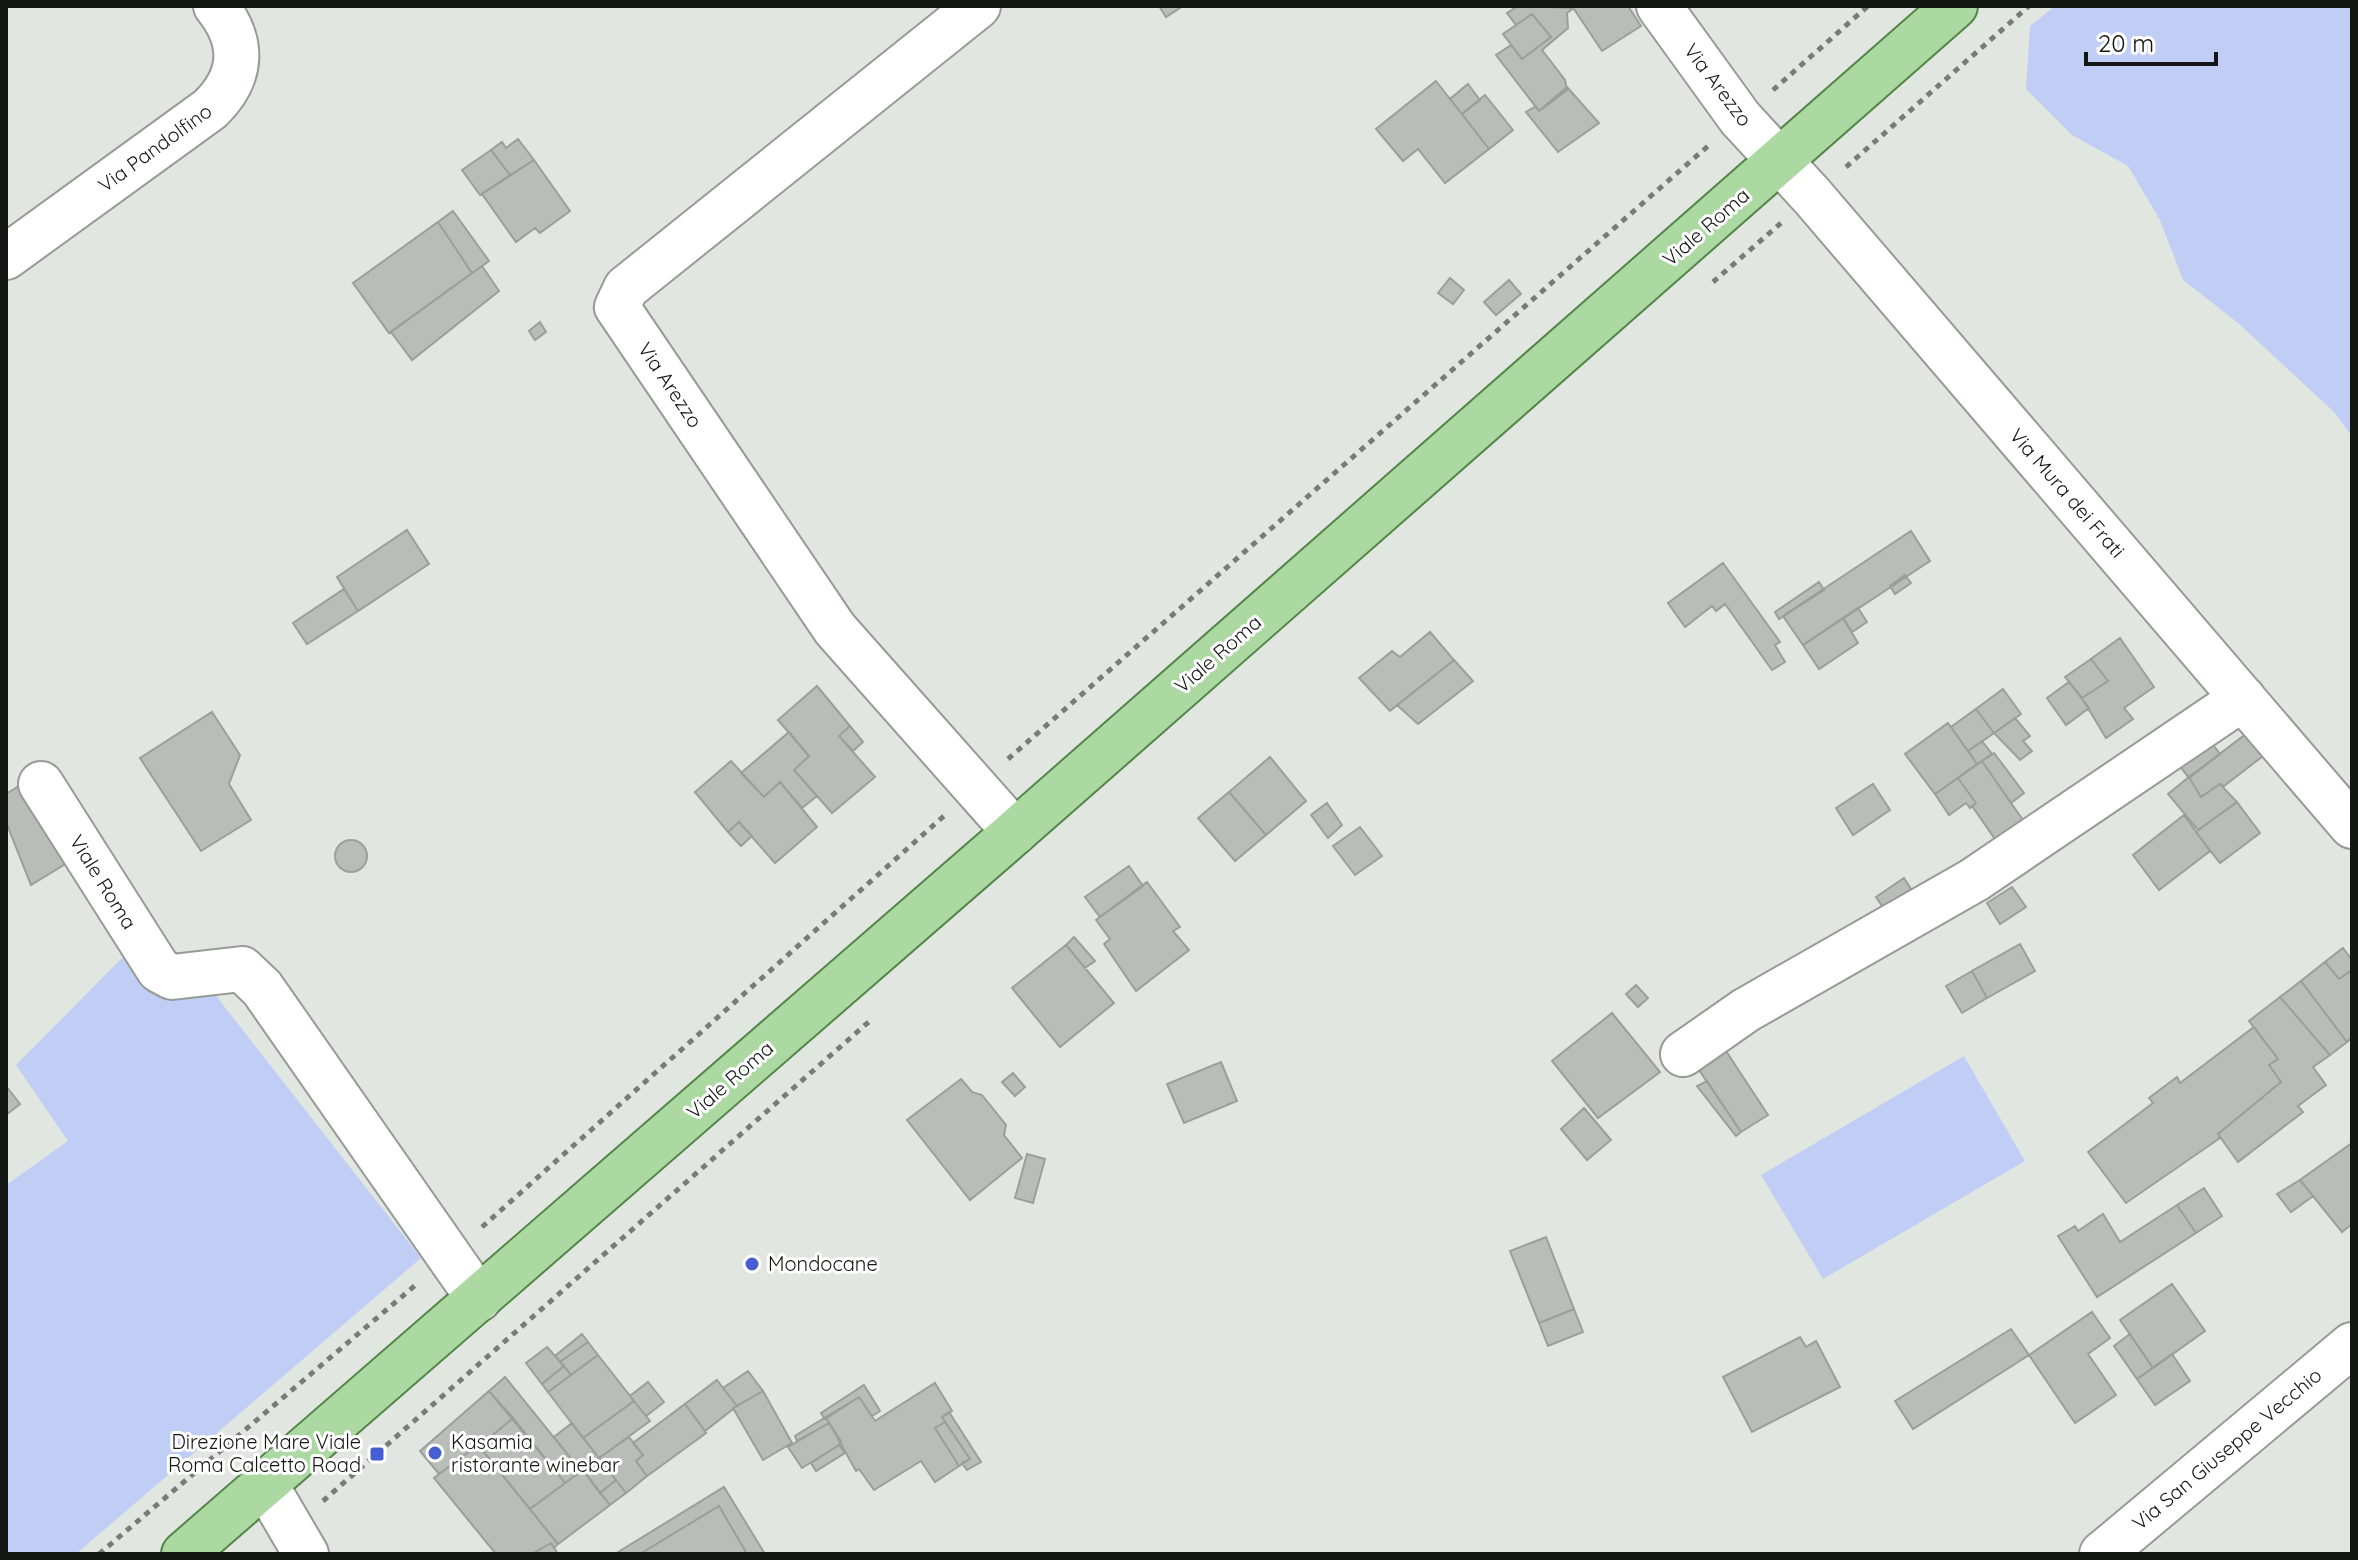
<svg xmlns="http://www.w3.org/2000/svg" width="2358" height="1560" viewBox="0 0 2358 1560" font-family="Quicksand,sans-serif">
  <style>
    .green { fill: #c0cef5 }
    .building { fill: #b9bdb8; stroke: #9b9f9a; stroke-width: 2 }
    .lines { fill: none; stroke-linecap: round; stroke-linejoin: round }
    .minor-casing { stroke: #979b96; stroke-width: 48 }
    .major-casing { stroke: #538448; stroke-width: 48 }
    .path { stroke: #787b77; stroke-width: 5; stroke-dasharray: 6 6; stroke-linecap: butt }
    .minor { stroke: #fff; stroke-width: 44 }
    .major { stroke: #acd9a2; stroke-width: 44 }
    .poi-dot { fill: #475ed2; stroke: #fff; stroke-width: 3 }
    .labels { text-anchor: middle; stroke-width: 6; stroke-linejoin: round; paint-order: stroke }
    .street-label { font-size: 20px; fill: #141614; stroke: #fff }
    .poi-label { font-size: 20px; fill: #141614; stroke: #fff; text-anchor: start }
  </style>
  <rect width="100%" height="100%" fill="#e1e6e0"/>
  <!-- green -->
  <path class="green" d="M2055,6H2352V436L2334,412L2238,323L2183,280L2160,220L2128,166L2072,135L2026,89L2030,26Z
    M133,947L206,983L421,1258L76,1554H6V1185L68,1141L16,1065Z
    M1964,1056L2025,1161L1823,1279L1761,1175Z"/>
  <!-- building -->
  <path class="building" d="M1159,6H1183L1166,17Z
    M1518,6L1574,8L1567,13L1568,28L1542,50L1565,80L1567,90L1539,111L1496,55L1511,45L1522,59L1551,37L1532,14L1516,25L1507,13Z
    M1572,6H1628L1641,26L1602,51Z
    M1532,14L1551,37L1522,59L1503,34Z
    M1436,81L1489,149L1445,183L1418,149L1403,161L1376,129Z
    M1468,84L1480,100L1462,114L1450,99Z
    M1567,87L1599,123L1558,152L1526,112L1536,106L1539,111Z
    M1485,95L1513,130L1489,149L1462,114Z
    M518,139L534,160L510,175L491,150L502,142L506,148Z
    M491,150L510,175L480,195L462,170Z
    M534,160L570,211L540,233L535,228L516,242L482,194Z
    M453,211L489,261L472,273L438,222Z
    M438,222L472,273L389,333L353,283Z
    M482,266L499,291L412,360L391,332Z
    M1450,278L1464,290L1453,304L1438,293Z
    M1509,280L1521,294L1496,315L1484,302Z
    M540,322L546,332L535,340L529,331Z
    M407,530L429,564L358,611L337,577Z
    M1911,531L1930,561L1803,645L1783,616Z
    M1723,563L1780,642L1775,645L1785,662L1772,670L1725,604L1716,611L1712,606L1685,627L1668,603Z
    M1905,575L1911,583L1895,594L1890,586Z
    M1819,582L1824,590L1779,619L1775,612Z
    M344,589L358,611L307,644L293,623Z
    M1858,608L1867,622L1852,632L1843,618Z
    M1843,618L1858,643L1819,669L1803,645Z
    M1430,632L1454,660L1390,711L1359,678L1392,651L1400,657Z
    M2120,638L2154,687L2124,708L2133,719L2106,738L2082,698L2108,681L2091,659Z
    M2091,659L2108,681L2082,698L2065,677Z
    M1454,660L1473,681L1418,724L1397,705Z
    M2069,682L2089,708L2066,725L2047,698Z
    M817,686L850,726L839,736L875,777L832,813L794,770L809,756L778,720Z
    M2003,689L2021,714L1994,733L1976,709Z
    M1976,709L1994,733L1968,751L1951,727Z
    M212,712L240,755L229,784L251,820L201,851L140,758Z
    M2015,718L2030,736L2023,741L2032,751L2020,760L1994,733Z
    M1948,723L1977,764L1935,794L1905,754Z
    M850,726L863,742L853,751L839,736Z
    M789,732L809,756L794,770L817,796L802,808L780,782L764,797L741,773Z
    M2204,733L2220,754L2189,778L2173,757Z
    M2246,734L2263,756L2224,786L2220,784L2201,797L2189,777Z
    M1982,741L1992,754L1977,764L1968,751Z
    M1994,753L2024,793L2011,803L1982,761Z
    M1270,757L1306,801L1266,835L1229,792Z
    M731,761L764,797L780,782L817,827L775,863L739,822L728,832L695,792Z
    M1982,761L2027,826L2007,841L2002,834L1995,839L1972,806L1976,803L1958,778Z
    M2189,777L2201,797L2220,784L2237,802L2198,830L2168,794Z
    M1958,778L1976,803L1970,808L1966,803L1949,815L1935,794Z
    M30,779L80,855L31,885L6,822V794Z
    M1873,784L1890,810L1853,835L1836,808Z
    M1229,792L1266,835L1235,861L1198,818Z
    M2237,802L2260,833L2220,863L2196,832Z
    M1327,803L1342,825L1328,838L1311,815Z
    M2184,815L2210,851L2159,890L2133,855Z
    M739,822L752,836L741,846L728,832Z
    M1360,827L1382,856L1355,875L1333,846Z
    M335 856a16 16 0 1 1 32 0a16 16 0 1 1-32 0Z
    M1129,866L1143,886L1100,917L1085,897Z
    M1904,878L1918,900L1890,918L1876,897Z
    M1147,882L1180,927L1173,931L1189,950L1136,991L1104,944L1110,939L1096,920Z
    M2012,887L2026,907L2000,924L1987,903Z
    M1074,937L1095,961L1085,968L1066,945Z
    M2020,944L2035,971L1987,998L1972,971Z
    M1066,945L1114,1003L1060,1047L1012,988Z
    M2343,948L2352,960V970L2339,979L2325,962Z
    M2325,962L2339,979L2352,970V1037L2347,1042L2301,981Z
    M1972,971L1987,998L1962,1013L1946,986Z
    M2301,981L2347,1042L2330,1055L2280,997Z
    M1636,985L1648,998L1638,1007L1626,994Z
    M2280,997L2330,1055L2313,1067L2326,1085L2298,1106L2303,1112L2238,1162L2218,1134L2281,1082L2269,1065L2278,1059L2249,1021Z
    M1612,1013L1660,1072L1598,1118L1552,1061Z
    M2254,1027L2278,1059L2269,1065L2281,1082L2218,1134L2220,1138L2126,1203L2088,1152L2153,1103L2149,1098L2177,1077L2180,1083Z
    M1726,1051L1768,1115L1741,1132L1699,1070Z
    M1221,1062L1237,1101L1184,1123L1167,1084Z
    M1013,1073L1025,1087L1015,1096L1002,1082Z
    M961,1079L972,1092L982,1095L1006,1125L1004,1135L1022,1158L970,1200L907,1120Z
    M1707,1081L1741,1132L1736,1136L1697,1086Z
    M6,1086L20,1104L6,1115Z
    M1584,1108L1611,1140L1587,1160L1561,1129Z
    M2352,1143V1224L2342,1232L2300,1180Z
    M1027,1154L1045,1159L1033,1203L1015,1198Z
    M2300,1180L2313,1196L2291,1212L2277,1194Z
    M2204,1188L2222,1216L2196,1233L2177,1205Z
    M2177,1205L2196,1233L2097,1297L2058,1236L2075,1226L2078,1231L2103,1214L2120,1242Z
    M1546,1237L1574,1309L1539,1323L1510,1251Z
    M2172,1284L2205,1331L2153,1368L2120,1320Z
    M1574,1309L1583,1332L1548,1346L1539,1323Z
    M2092,1312L2110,1338L2088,1354L2116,1395L2075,1423L2029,1355Z
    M2011,1329L2029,1355L1913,1429L1895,1401Z
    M582,1334L588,1342L560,1362L555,1356Z
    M2130,1334L2153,1368L2137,1379L2114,1346Z
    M1800,1337L1806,1347L1816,1341L1840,1387L1752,1432L1723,1377Z
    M588,1342L598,1355L571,1375L560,1362Z
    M547,1347L564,1366L542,1384L526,1363Z
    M2172,1354L2190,1381L2155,1405L2137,1379Z
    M598,1355L634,1401L583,1438L548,1392Z
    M564,1366L571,1375L548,1392L542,1384Z
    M748,1371L763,1391L737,1406L723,1388Z
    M505,1377L581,1471L565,1483L489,1391Z
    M717,1380L737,1406L705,1431L685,1404Z
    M648,1382L664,1402L646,1416L630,1396Z
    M935,1383L952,1411L942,1417L945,1422L935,1428L959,1466L935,1482L921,1461L874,1490L859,1469L856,1471L826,1417L859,1397L875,1421Z
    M864,1385L880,1411L872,1416L859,1397L825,1419L821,1413Z
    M489,1391L513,1418L488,1439L492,1444L484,1452L478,1445L439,1474L420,1451Z
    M763,1391L792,1443L763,1460L733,1408Z
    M634,1401L650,1421L599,1458L583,1438Z
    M685,1404L706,1433L647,1476L636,1461L643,1455L633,1443Z
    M949,1412L981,1462L967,1470L962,1463L970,1459L942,1417Z
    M826,1417L829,1423L797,1441L795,1436Z
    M513,1418L565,1483L530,1509L484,1452L492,1444L488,1439Z
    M945,1422L970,1459L959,1466L935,1428Z
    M572,1423L599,1458L581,1471L554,1437Z
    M829,1423L841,1441L839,1445L802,1468L788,1447Z
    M629,1437L643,1455L636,1461L647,1476L626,1493L599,1458Z
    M478,1445L558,1544L554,1548L551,1543L532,1554H496L434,1478Z
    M839,1445L845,1453L816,1471L811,1463Z
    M599,1458L616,1480L600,1493L583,1470Z
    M583,1470L610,1505L558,1544L530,1509Z
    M616,1480L626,1493L610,1505L600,1493Z
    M724,1487L765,1554H747L719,1506L640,1554H615Z
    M719,1506L747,1554H640Z
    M551,1543L558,1554H532Z"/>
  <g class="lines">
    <defs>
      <path id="minor" d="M978,6L626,288L617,307L835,629L1015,832
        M1659,6L1740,118L1812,196L2352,826
        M6,257L210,109C243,77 245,42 216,6
        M41,784L159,970L172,977L242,969L262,988L479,1299
        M1683,1054L1746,1010L1974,880L2243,698
        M265,1484L306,1554
        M2102,1554L2352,1345"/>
      <path id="major" d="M184,1554L1015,832L1955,6"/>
    </defs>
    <!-- minor casing -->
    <use href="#minor" class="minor-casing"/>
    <!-- major casing -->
    <use href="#major" class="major-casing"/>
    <!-- path -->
    <path class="path" d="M1773,90L1868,6
      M1846,167L2029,6
      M1713,282L1781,223
      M1008,759L1708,146
      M482,1227L944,816
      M323,1501L872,1019
      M99,1554L418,1283"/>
    <!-- minor -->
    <use href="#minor" class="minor"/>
    <!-- major -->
    <use href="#major" class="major"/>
  </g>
  <!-- markers -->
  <g class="poi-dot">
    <circle cx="752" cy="1264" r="8"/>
    <circle cx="435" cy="1453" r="8"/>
    <rect x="369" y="1446" width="16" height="16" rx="4"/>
  </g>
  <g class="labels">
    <!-- street labels -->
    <g class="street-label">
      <text transform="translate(1718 85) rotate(53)" y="7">Via Arezzo</text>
      <text transform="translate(155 148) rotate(-36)" y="7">Via Pandolfino</text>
      <text transform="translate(1706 227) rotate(-41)" y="7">Viale Roma</text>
      <text transform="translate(670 385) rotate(56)" y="7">Via Arezzo</text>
      <text transform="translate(2067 493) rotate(49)" y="7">Via Mura dei Frati</text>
      <text transform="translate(1218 654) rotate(-41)" y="7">Viale Roma</text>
      <text transform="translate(103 882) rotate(58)" y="7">Viale Roma</text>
      <text transform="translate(730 1080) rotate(-41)" y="7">Viale Roma</text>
      <text transform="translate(2227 1449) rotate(-40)" y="7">Via San Giuseppe Vecchio</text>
    </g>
    <!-- poi labels -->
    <g class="poi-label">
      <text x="768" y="1271">Mondocane</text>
      <text x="361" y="1449" text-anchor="end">Direzione Mare Viale<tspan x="361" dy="23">Roma Calcetto Road</tspan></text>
      <text x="451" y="1449">Kasamia<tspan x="451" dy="23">ristorante winebar</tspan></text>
    </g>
  </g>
  <!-- border -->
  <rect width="2358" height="1560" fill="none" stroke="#141614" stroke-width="16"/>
  <!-- scale -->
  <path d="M2086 52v12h130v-12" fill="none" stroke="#141614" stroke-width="4"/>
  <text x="2098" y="52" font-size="24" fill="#141614" stroke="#ffffff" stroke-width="6" paint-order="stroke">20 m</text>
</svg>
